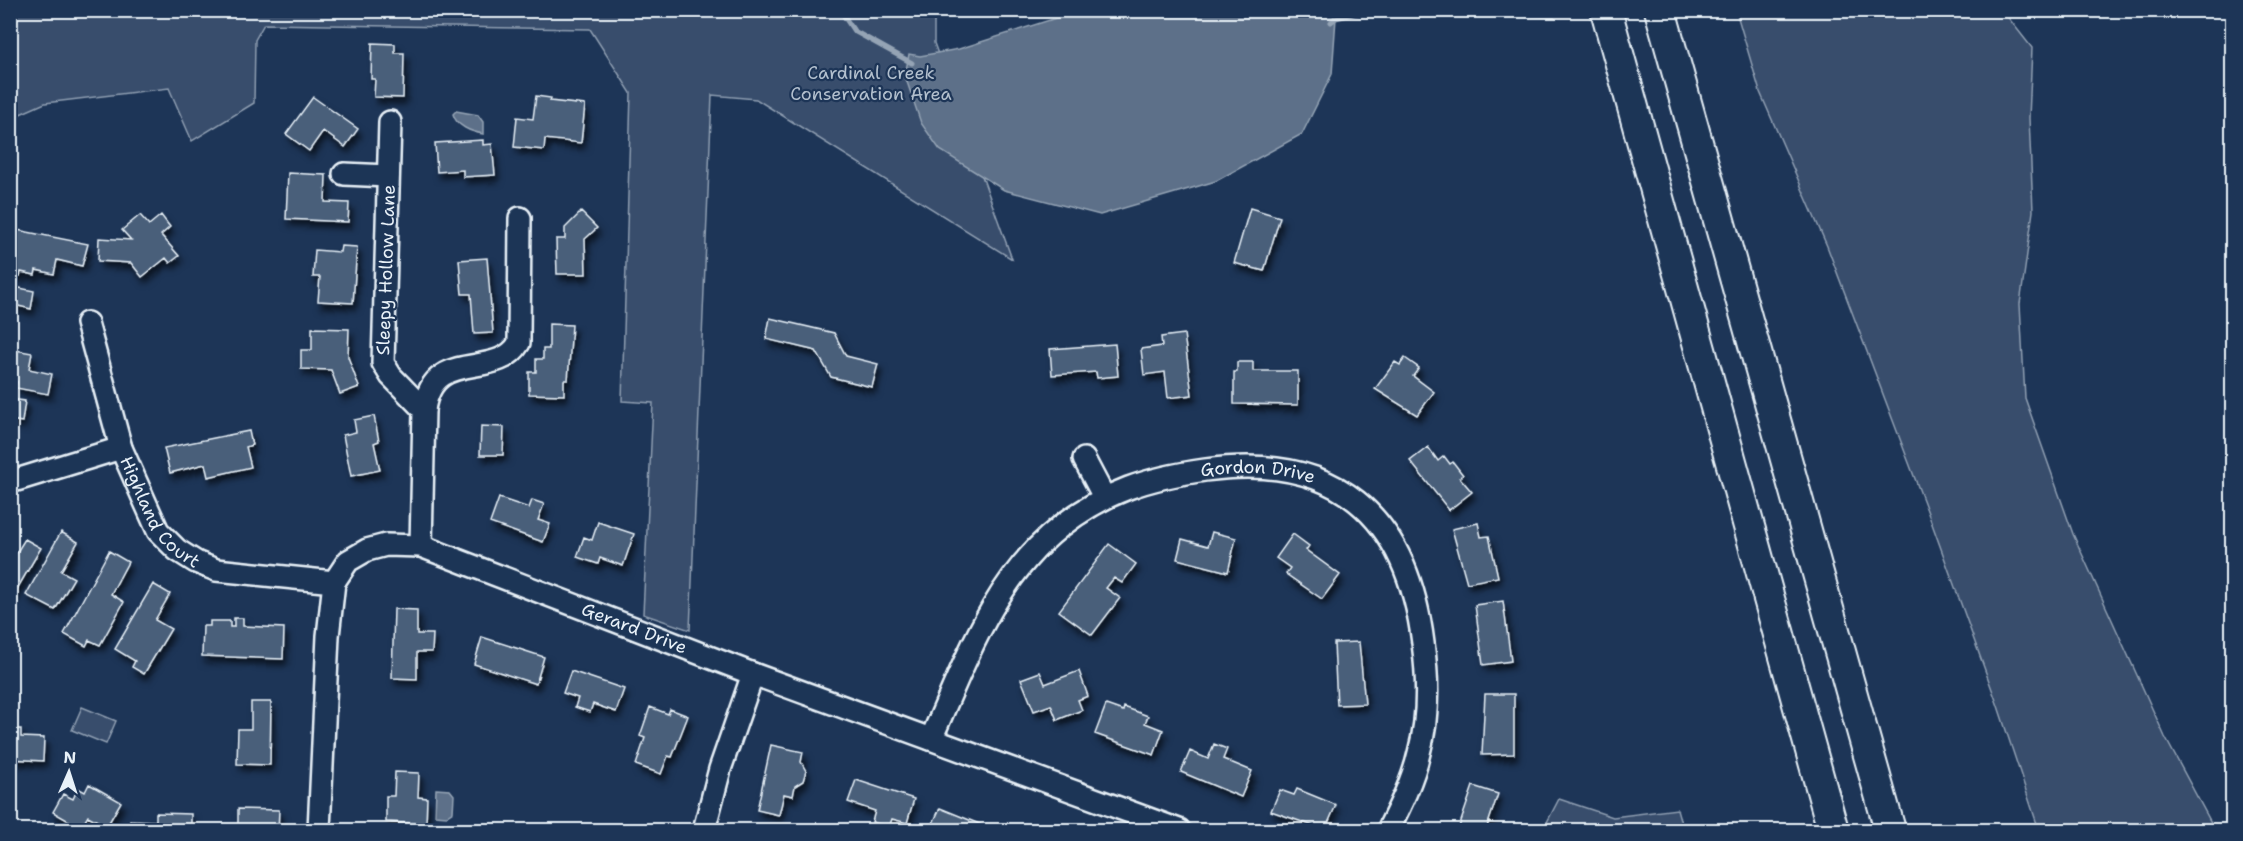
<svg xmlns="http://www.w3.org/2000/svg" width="2243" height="841" viewBox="0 0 2243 841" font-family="'Shantell Sans',sans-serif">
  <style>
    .green { fill: #374d6c; stroke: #909fb2; stroke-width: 1.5 }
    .water { fill: #5d7089; stroke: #95a4b5; stroke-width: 1.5 }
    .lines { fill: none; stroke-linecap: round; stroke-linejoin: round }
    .stream { stroke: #95a4b5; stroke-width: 5 }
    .building { fill: #495e7a; stroke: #e8f1f8; stroke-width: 1.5; filter: url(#shadow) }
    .minor-casing { stroke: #e8f1f8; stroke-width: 26 }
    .highway-casing { stroke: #e8f1f8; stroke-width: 34 }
    .minor { stroke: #1d3557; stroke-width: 21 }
    .highway { stroke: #1d3557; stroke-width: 30 }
    .labels { text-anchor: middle; stroke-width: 4.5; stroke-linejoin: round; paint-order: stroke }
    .park-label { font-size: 18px; fill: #b3c0ce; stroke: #1d3557 }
    .street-label { font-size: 18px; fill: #e8f1f8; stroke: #1d3557 }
  </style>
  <defs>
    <filter id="shadow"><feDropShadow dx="3.5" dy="6" stdDeviation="3" flood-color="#0009"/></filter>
  </defs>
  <rect width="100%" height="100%" fill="#1d3557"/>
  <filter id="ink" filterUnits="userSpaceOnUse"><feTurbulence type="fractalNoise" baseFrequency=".0167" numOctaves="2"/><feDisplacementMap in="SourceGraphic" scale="12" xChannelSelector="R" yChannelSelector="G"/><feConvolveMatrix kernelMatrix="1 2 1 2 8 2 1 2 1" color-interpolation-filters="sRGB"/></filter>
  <g filter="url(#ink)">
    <!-- green -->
    <path class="green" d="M1551,10L1554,17L1293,11Z
      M11,11H934V43L1012,259L756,99L712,95L690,630L643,614L653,403L622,401L631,93L590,29L264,24L255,40L254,103L192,141L169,88L45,103L11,118Z
      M1736,11H2003L2032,48L2029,118L2033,211L2020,304L2025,398L2073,534L2165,737L2215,830H2039L1998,706L1931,521L1827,246L1760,92Z
      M82,707L116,721L106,744L72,730Z
      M1559,799L1613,817L1677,809L1683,830H1543Z"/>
    <!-- water -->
    <path class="water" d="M1326,10L1336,18L1332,74L1302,134L1216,181L1100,215L1004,190L940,150L921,123L905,76L909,54L920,56L959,49L1078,11Z
      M456,111L478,115L483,122V134C471,132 456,126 453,114Z
      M436,789L450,790L454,795L453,812L447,816L435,815Z"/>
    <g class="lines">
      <!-- stream -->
      <path class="stream" d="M840,10L854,31L912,63
        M1331,22L1336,18L1369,10"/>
    </g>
    <!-- building -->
    <path class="building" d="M372,43L395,44V53H404L403,98L374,97L375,79H371Z
      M536,96L551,98L550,101L585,105L581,143L545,139L544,150L514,147L517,117L533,119Z
      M313,97L358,129L345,147L323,131L309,151L286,134Z
      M483,140V145L492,144L495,175L463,177V170L437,172L435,143Z
      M288,173L326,175L325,202L349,203L348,222L286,219Z
      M1250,208L1280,217L1264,271L1234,263Z
      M581,212L597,228L585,239L586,274H557L556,239H565V228Z
      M140,215L149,225L161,215L170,227L161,235L179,256L170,263L166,258L142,277L131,263L98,261L99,238L131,240L122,230Z
      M12,229L88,244L82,266L57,260L54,274L36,270L35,275L21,272L20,276L10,274L17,244L10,242Z
      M341,246L357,247L353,303L318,301L320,277H313L315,250L340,252Z
      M487,258L493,333L474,334L471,294H462L459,260Z
      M10,286L34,291L31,309L10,304Z
      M770,318L834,333L846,356L878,364L872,387L831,377L816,351L766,339Z
      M549,324L572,325L568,380H564V395L529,394V372H536V359H543V349H549Z
      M312,328L349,329L348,357L359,387L340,394L331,370L301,369V350H312Z
      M1184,334L1192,395L1168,398L1165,372L1144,375L1141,349L1162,346L1161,337Z
      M1115,344L1118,376L1097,378L1096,372L1052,375L1050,349Z
      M10,349L32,353L29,369L52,374L48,394L16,388L17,382L10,381Z
      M1405,358L1419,368L1413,376L1434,392L1417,415L1375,389L1395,362L1400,365Z
      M1237,362H1253V371H1298V405L1234,404V372H1237Z
      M10,399L25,401L22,422L10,420Z
      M374,416L379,441L374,443L380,470L351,476L343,435L356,432L354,420Z
      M481,426L504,427L503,455H480Z
      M249,431L252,445L246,447L251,467L208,477L205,464L170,473L164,448Z
      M1428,447L1438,461L1444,456L1450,464L1453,462L1463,475L1460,478L1472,492L1449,510L1410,461Z
      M499,498L529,508L532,500L544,504L538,520L550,524L543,542L490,523Z
      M598,522L634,534L623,566L600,558L598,564L577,557L584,537L592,540Z
      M1478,523L1481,537L1489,536L1498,577L1467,583L1452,529Z
      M61,532L78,542L61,571L74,578L55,610L26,595Z
      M1212,532L1236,538L1228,572L1177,559L1182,539L1208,546Z
      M1293,534L1309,546L1306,550L1340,575L1322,599L1286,574L1290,568L1276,558Z
      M25,539L41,548L10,601V563Z
      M1109,544L1136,564L1122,583L1114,578L1106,588L1120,598L1092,635L1059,611Z
      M109,551L128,562L111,594L124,602L100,645L89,640L86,646L64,634Z
      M153,584L170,594L155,620L171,629L144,674L132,667L135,661L115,649Z
      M1503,601L1511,661L1483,665L1475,605Z
      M394,609L417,610V634H433L432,652H417V679L392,678Z
      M234,618H243V626L284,628L283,659L202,656L203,626H210V621H230V627H234Z
      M482,637L544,657L536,684L474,664Z
      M1359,642L1365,704L1337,705L1334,643Z
      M571,671L624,689L616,712L593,704L590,712L575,707L578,698L563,693Z
      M1079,671L1088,696L1078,700L1082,710L1057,720L1051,705L1034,711L1021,679L1040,672L1045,684Z
      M1485,694H1514V754L1482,755Z
      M251,702H271L270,765L237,764L238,729H251Z
      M1106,705L1123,711L1124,707L1148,716L1145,723L1163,730L1154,755L1095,734Z
      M650,707L668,714L670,709L688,716L672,757L668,756L661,774L636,765L645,738L640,736Z
      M10,729H21V737L44,738L43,761L10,759Z
      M1214,744L1227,749L1223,759L1252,771L1241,797L1181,772L1190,751L1208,759Z
      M771,745L803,752L801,762L806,771L803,781L795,786L793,796L784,794L779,815L757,810Z
      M395,772L419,773L418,797L427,798L426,824L386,822V796H394Z
      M856,780L914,799L907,823L892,819L889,827L872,822L875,811L848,802Z
      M89,784L121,802L107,826L88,816L81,828L53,812L63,794L73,799L78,788L85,792Z
      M1473,786L1498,794L1486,830H1458Z
      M1297,789L1336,805L1325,830L1271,811L1280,790L1294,795Z
      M940,808L994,830H930Z
      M238,809L279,810L278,830H238Z
      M156,813L191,814V830H130V820L156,821Z"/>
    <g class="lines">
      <defs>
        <g id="minor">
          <path d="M390,122L383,363L391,376L424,410L421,546"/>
          <path d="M344,174L388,176"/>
          <path id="s1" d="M87,323L121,448L158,531L177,550L196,562L216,570L334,582"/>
          <path d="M424,410C433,345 496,382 519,343L520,218"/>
          <path d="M1084,459L1104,497"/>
          <path d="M10,482L121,448"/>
          <path id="s2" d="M931,739C965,663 993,580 1060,527C1106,491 1148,478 1205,470C1335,452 1407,514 1423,643C1428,679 1429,717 1419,753C1413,780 1400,806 1388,830"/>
          <path id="s3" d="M319,830L328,636L334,582L348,561L367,550L386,545L421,546L753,674L1179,830"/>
          <path d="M704,830L720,769L753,674"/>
        </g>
        <path id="highway" d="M1606,10L1833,830
          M1660,10L1890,830"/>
      </defs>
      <!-- minor casing -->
      <use href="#minor" class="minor-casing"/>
      <!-- highway casing -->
      <use href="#highway" class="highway-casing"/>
      <!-- minor -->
      <use href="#minor" class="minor"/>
      <!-- highway -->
      <use href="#highway" class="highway"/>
    </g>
  </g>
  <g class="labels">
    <!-- park labels -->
    <g class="park-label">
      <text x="871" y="79">Cardinal Creek<tspan x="871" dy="21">Conservation Area</tspan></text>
    </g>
    <!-- street labels -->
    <g class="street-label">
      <text transform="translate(386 270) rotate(-88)" y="6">Sleepy Hollow Lane</text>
      <text dy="6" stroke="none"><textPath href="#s2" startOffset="462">Gordon Drive</textPath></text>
      <text dy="6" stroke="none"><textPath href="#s1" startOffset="206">Highland Court</textPath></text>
      <text dy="6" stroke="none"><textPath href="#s3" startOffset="579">Gerard Drive</textPath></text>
    </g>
  </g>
  <!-- margin -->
  <rect width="2243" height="841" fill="none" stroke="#1d3557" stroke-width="36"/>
  <rect x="18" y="18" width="2207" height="805" fill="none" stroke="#e8f1f8" stroke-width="2" filter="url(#ink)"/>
  <!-- north arrow -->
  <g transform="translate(69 772) rotate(3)" stroke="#1d3557" stroke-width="4.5" paint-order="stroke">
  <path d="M0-4.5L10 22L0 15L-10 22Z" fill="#e8f1f8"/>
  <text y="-9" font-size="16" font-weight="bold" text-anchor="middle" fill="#e8f1f8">N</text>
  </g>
</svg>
